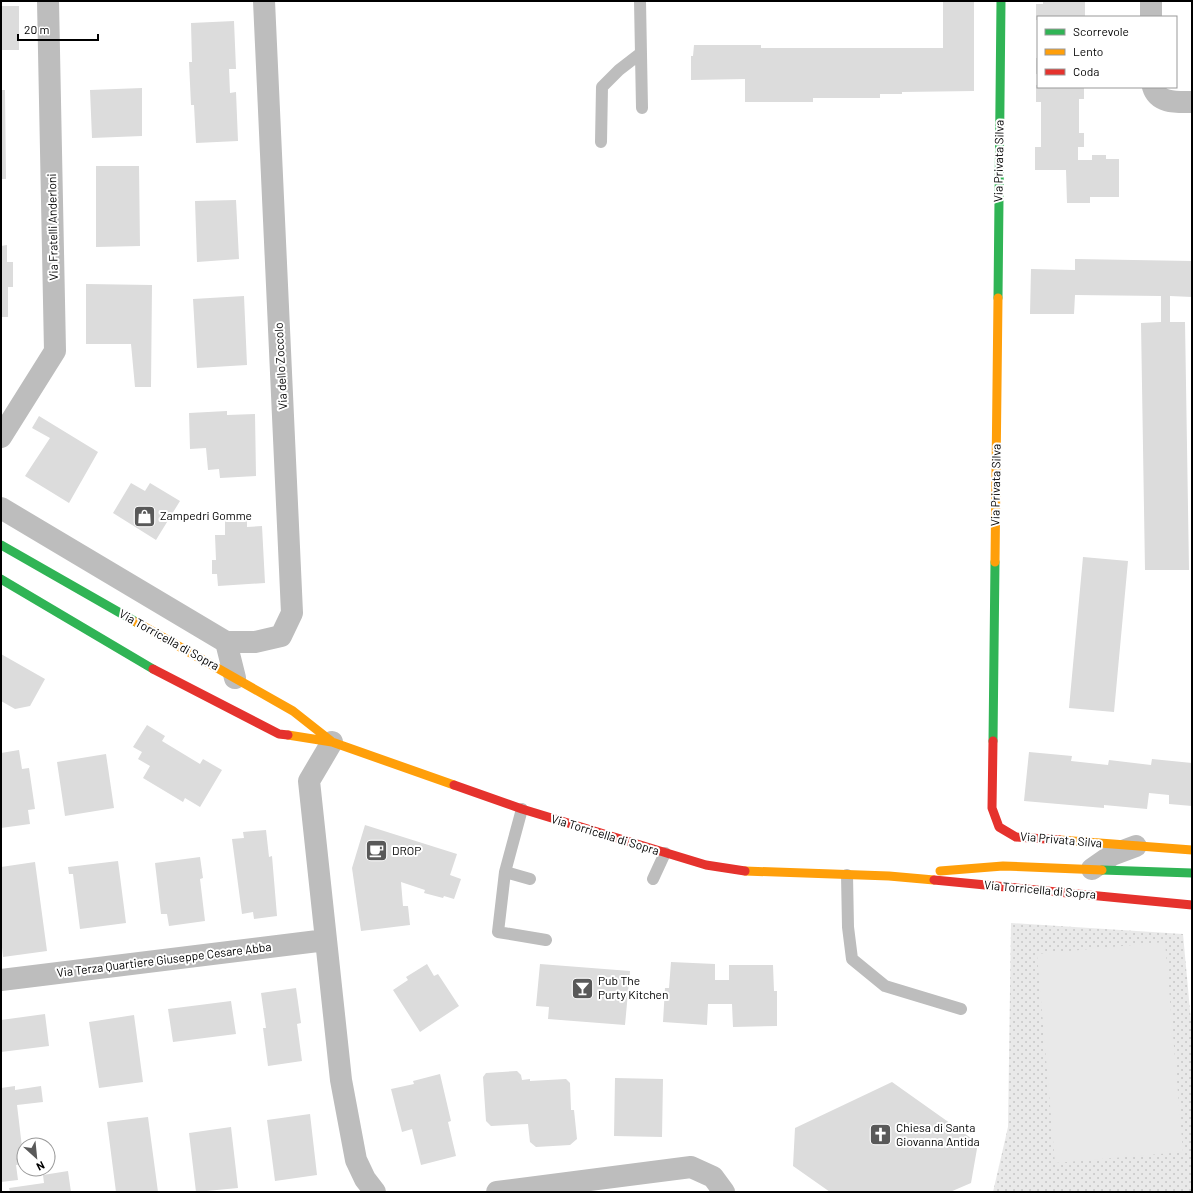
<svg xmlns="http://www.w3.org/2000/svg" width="1193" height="1193" viewBox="0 0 1193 1193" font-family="Barlow,sans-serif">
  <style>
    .green { fill: url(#green-dots) }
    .pitch { fill: #e9e9e9 }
    .building { fill: #dcdcdc }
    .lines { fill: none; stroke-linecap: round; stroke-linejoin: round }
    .lane { stroke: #bdbdbd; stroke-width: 12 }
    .street { stroke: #bdbdbd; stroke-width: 22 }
    .fast { stroke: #30b455; stroke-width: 9 }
    .slow { stroke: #ff9f0a; stroke-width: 9 }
    .jam { stroke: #e5322d; stroke-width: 9 }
    .labels { text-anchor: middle; stroke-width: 4; stroke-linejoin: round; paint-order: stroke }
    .street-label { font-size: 12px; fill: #000; stroke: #fff }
    .poi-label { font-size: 12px; fill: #000; stroke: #fff; text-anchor: start }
  </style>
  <defs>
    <pattern id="green-dots" width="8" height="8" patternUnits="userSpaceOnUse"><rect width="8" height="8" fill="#e9e9e9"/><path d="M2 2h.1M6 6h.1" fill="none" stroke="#c6c6c6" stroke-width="1.8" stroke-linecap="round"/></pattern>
  </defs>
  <rect width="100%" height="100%" fill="#fff"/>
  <!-- green -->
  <path class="green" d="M1011,923L1183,934L1192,1032V1192H993L1008,1127Z"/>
  <!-- pitch -->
  <path class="pitch" d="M1165,942L1183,1152L1055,1163L1037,954Z"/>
  <!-- building -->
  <path class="building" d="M943,1H974V91L902,92V94H880V98H813V102H745V79L691,80V56H693L694,45H761V48H943Z
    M1043,1H1085V17H1038V20H1036V4H1043Z
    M1,6H19V50H1Z
    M234,21L236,69H229L230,93L236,92L238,141L196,143L194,105H191L189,62H192L191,23Z
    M1036,58H1038V74H1036Z
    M1036,85H1038V87H1084V99H1079V133H1084V147H1078V160H1092V155H1106V159H1119V197H1090V203H1067L1066,170H1035V147H1041V102H1036Z
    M142,88V136L92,138L90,90Z
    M1,90H5L6,179H1Z
    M96,166H139L140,246L96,247Z
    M236,200L239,259L197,262L195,201Z
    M7,245V262H13V287H8V317H1V246Z
    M1075,259L1192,261V297L1170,296V322H1185L1189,570H1145L1141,323L1161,322V296L1075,295L1074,314H1030L1031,269L1075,270Z
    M86,284L152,285L151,387H135L131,344H86Z
    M244,296L247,365L197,368L193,299Z
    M227,411V415L255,414L256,476L220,478L219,469L208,470L206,448L190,449L189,413Z
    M39,416L98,452L69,503L25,476L50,438L32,428Z
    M131,483L145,491L150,483L180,501L156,540L113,513Z
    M247,520V527L262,526L265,583L218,586L217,574H212V560H216L215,535H225V521Z
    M1083,557L1128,561L1114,712L1069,708Z
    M1,654L45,679L30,706L15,709L1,701Z
    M147,725L165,736L162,741L200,764L203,759L222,770L200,807L185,798L183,802L143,778L150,766L138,759L142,752L133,747Z
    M19,750L22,769L29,768L35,809L28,810L30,824L1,828V753Z
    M1029,752L1072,756L1071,761L1108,765L1109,760L1151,765L1152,759L1192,763V806L1169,804V795L1149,793L1147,809L1104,805V808L1024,801Z
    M106,754L114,808L65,816L57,762Z
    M365,825L457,854L450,875L461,879L454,899L444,896L443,898L424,893L425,890L401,882L403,906H408L410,925L361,931L352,868Z
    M266,830L269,857L272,856L277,916L254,919L253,912L242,914L232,839L244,838L243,832Z
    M200,857L203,878L200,879L205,921L169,926L167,914H161L155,863Z
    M118,861L126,923L80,929L73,874H69L68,867Z
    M35,862L47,951L3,957L1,938V867Z
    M671,962L715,964V980H729V965H773L774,991H777V1026L733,1027L732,1004H708L707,1025L663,1022L665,988H669Z
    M427,964L434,976L438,974L459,1006L420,1032L393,990L408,980L406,977Z
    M540,964L630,971L625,1025L548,1019L549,1007L536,1006Z
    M296,988L301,1023L297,1024L302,1061L268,1066L263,1028H266L261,993Z
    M231,1001L236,1034L173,1042L168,1009Z
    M45,1014L49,1046L1,1052V1020Z
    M134,1015L143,1082L99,1088L89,1022Z
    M517,1071L521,1075L522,1080L530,1079V1081L566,1079L570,1083L571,1110H574L577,1139L570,1145L536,1147L530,1142L528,1124L491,1126L486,1121L483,1077L486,1073Z
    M440,1074L451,1121L448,1122L456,1156L421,1165L412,1129L402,1132L391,1089L414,1084L413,1081Z
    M615,1078L663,1079L662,1137L614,1136Z
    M892,1082L978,1143L971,1183L950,1192H830L793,1166L795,1128Z
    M15,1086V1090L41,1086L43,1102L17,1105L24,1164L16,1165L18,1180L1,1182V1088Z
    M310,1114L317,1175L275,1181L267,1120Z
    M148,1117L158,1192H116L107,1122Z
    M231,1127L238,1188L196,1192L189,1133Z
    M68,1171L71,1192H10L9,1188L44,1183L43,1175Z"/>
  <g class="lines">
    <!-- lane -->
    <path class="lane" d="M640,1L642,108
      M601,142L602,87L619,70L641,53
      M522,809L505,872L498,932L546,940
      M505,872L530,879
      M847,875L848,927L852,959L885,986L961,1009
      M653,879L665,853"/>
    <!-- street -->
    <path class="street" d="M1151,17V1
      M1153,87C1158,104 1178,102 1192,102
      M1,437L55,351L48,1
      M1,508L226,642
      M226,642H255L281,636L292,613L264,1
      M226,642L235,678
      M332,742L309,781L341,1080L356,1160L365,1179L375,1192
      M1092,869L1112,855L1136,846
      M1,980L326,940
      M497,1192L691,1167L713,1177L724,1192"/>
    <!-- fast -->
    <path class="fast" d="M998,298L1001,1
      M1,545L136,622
      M1,579L153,669
      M993,741L995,562
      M1102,870L1192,873"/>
    <!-- slow -->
    <path class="slow" d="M995,562L998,298
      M136,622L293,711L331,741
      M288,735L332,742L454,785
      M1060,840L1192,850
      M745,871L889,876L934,880
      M940,871L1003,866L1102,870"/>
    <!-- jam -->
    <path class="jam" d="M153,669L279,734L288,735
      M993,741L992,808L999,827L1016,837L1060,840
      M454,785L522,809L706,865L745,871
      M934,880L1192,905"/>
  </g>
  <!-- icons -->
  <defs>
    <symbol id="shop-square" viewBox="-11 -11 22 22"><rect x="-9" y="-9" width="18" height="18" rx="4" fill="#595959" stroke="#fff"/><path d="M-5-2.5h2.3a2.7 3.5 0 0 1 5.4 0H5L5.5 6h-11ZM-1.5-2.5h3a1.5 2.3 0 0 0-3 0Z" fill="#fff"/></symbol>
    <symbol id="cafe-square" viewBox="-11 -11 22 22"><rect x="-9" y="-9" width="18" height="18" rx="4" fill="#595959" stroke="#fff"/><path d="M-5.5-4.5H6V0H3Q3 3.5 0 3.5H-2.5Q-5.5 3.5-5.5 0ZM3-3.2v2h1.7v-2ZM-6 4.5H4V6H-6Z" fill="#fff"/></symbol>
    <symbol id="bar-square" viewBox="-11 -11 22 22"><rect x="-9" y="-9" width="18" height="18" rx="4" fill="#595959" stroke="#fff"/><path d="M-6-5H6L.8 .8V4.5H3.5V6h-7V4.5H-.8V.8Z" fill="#fff"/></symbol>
    <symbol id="church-square" viewBox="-11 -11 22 22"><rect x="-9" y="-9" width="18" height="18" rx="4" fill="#595959" stroke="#fff"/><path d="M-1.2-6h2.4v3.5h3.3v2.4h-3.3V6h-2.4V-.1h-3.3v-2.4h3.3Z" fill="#fff"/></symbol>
  </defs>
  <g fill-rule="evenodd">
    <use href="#shop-square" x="132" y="504" width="25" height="25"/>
    <use href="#cafe-square" x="364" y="838" width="25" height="25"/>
    <use href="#bar-square" x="570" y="976" width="25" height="25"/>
    <use href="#church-square" x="868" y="1122" width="25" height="25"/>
  </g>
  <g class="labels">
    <!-- street labels -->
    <g class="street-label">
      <text transform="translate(999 161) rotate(-89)" y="4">Via Privata Silva</text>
      <text transform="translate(53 227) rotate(-91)" y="4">Via Fratelli Anderloni</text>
      <text transform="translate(281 366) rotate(-93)" y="4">Via dello Zoccolo</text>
      <text transform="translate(996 485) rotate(-89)" y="4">Via Privata Silva</text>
      <text transform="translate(169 640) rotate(29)" y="4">Via Torricella di Sopra</text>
      <text transform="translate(605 835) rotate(17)" y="4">Via Torricella di Sopra</text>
      <text transform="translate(1061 840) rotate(5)" y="4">Via Privata Silva</text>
      <text transform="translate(1040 890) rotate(5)" y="4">Via Torricella di Sopra</text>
      <text transform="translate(164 960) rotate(-7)" y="4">Via Terza Quartiere Giuseppe Cesare Abba</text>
    </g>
    <!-- poi labels -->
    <g class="poi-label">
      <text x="160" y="520">Zampedri Gomme</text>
      <text x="392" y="855">DROP</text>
      <text x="598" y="985">Pub The<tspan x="598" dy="14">Purty Kitchen</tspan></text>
      <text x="896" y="1132">Chiesa di Santa<tspan x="896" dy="14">Giovanna Antida</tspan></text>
    </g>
  </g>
  <!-- border -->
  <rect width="1193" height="1193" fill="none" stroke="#000000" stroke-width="4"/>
  <!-- legend -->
  <rect x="1037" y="16" width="140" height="72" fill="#ffffff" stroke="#999999"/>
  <rect x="1045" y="29" width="20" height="6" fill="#30b455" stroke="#999999"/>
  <text x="1073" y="36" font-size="12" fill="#000000">Scorrevole</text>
  <rect x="1045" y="49" width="20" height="6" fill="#ff9f0a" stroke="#999999"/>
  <text x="1073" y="56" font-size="12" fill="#000000">Lento</text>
  <rect x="1045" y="69" width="20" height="6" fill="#e5322d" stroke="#999999"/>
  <text x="1073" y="76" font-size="12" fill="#000000">Coda</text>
  <!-- north arrow -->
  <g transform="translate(36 1157) rotate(153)"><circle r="19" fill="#ffffff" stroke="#999999"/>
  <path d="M0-3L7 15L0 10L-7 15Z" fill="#595959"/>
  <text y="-6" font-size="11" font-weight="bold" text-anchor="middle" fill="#000000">N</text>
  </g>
  <!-- scale -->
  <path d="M18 34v6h80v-6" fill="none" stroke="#000000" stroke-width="2"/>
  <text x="24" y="34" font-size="12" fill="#000000" stroke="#ffffff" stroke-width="3" paint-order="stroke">20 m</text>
</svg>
